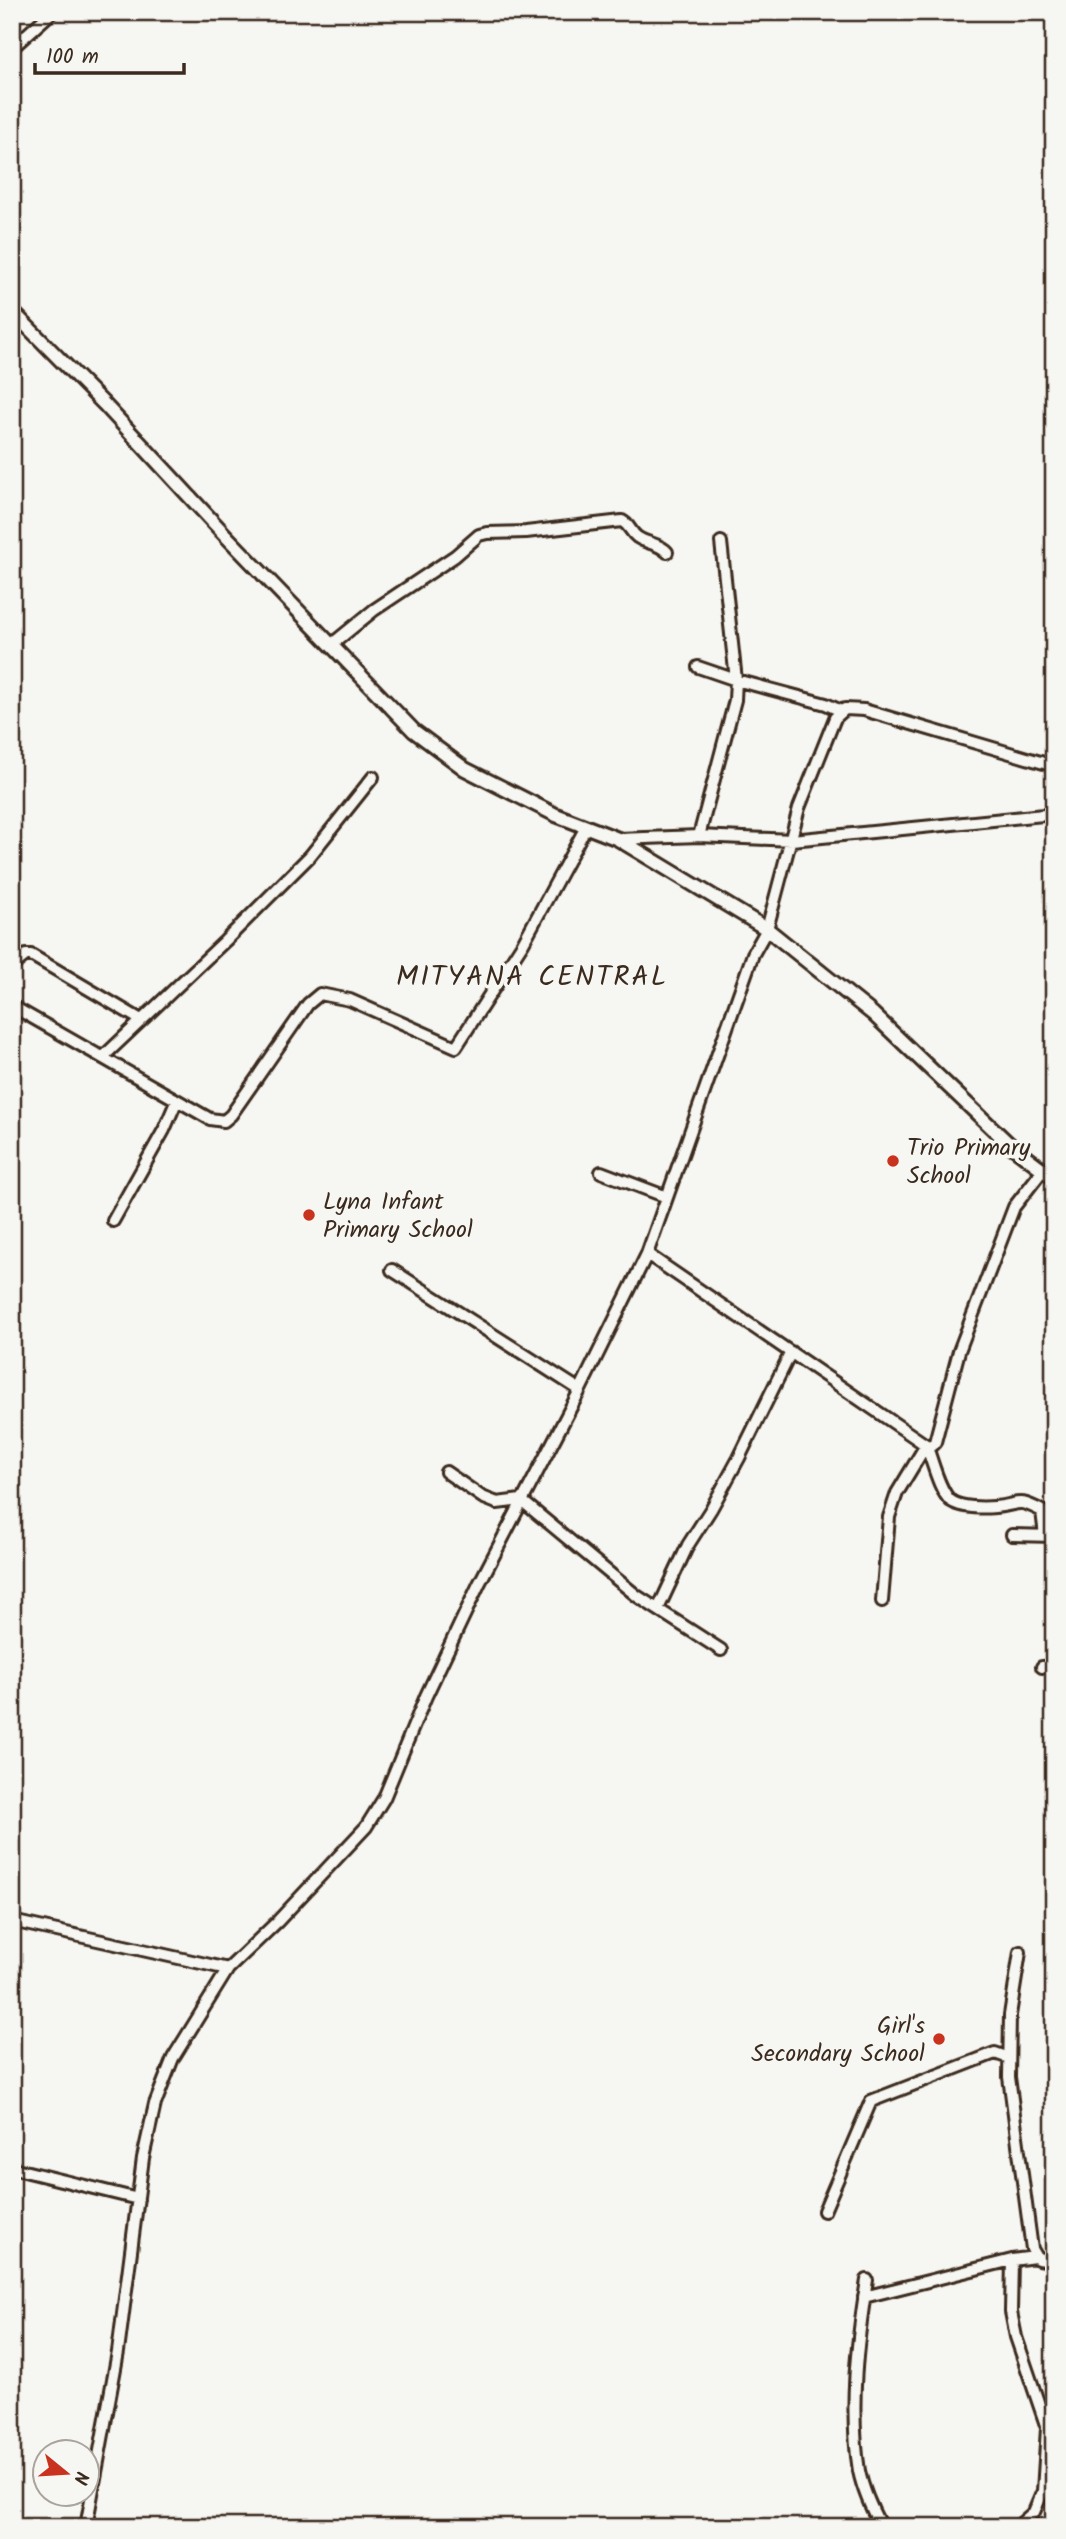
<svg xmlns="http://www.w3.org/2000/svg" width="1066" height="2539" viewBox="0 0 1066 2539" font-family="Kalam,sans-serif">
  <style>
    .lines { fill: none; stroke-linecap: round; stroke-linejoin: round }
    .minor-casing { stroke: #3b2a1e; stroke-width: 16 }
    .major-casing { stroke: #3b2a1e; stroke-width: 18 }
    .minor { stroke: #f6f6f2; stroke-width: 10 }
    .major { stroke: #f6f6f2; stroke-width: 12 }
    .poi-dot { fill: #c8321e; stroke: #f6f6f2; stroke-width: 2.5 }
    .labels { text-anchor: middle; stroke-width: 7; stroke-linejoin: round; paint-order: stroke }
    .poi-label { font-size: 24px; fill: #3b2a1e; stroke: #f6f6f2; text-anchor: start }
    .quarter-label { font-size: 28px; letter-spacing: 2px; fill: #3b2a1e; stroke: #f6f6f2 }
  </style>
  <rect width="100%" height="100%" fill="#f6f6f2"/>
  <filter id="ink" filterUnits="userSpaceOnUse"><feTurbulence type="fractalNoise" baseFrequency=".0143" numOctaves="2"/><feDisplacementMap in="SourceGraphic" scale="14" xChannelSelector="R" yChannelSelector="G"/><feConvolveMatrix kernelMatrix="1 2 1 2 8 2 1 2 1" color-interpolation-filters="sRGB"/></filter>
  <g filter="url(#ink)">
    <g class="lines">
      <defs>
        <path id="minor" d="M12,48L52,12
          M331,645L374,610L455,556L479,535L487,533L526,532L622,521C630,525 630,532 637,537C647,544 659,543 667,552
          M698,667L736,680L826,704L841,711
          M699,836L735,700L736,680L721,542
          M618,839L699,836L792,840L1054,814
          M12,966L26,955H31L141,1020
          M12,1006L210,1119L224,1121L231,1115L308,1004L320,994L350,1000L456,1047L523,943L586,827
          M103,1057L225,941L310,856L373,777
          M601,1172L667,1197
          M113,1221L164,1130L177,1100
          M647,1254L926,1445L931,1446L935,1442L959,1351L1014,1207L1042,1171
          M392,1270L580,1390
          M446,1472L482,1497L497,1503L521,1500L637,1596L721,1650
          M1012,1535L1054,1536
          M882,1601L889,1517L897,1493L926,1445C932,1459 939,1491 951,1501C961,1508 983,1508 995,1507C1021,1505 1015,1497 1042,1511L1045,1536
          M658,1609L688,1545L711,1509L739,1458L791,1352
          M1042,1667L1054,1666
          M12,1921L228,1969
          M1020,1952L1010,2015L1009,2077L1032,2249L1038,2259L1054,2261
          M12,2168L138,2199
          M824,2211L871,2101L995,2053L1009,2058
          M1012,2260L1011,2312L1016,2337L1047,2428L1043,2491L1034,2512L1017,2527
          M867,2280C857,2343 849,2407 859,2471C863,2490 872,2510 881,2527
          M864,2297L1012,2260L1035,2257
          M86,2527L118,2352L143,2158L155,2104L173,2058L228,1969L277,1922L366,1827L384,1798L426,1696L479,1584L580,1390L647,1254L753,954L767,929L799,808L835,718L845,709L864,710L1054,766"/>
        <path id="major" d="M12,311L104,404L227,537L414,731L465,769L556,815L618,839L767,929L873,1014L1009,1144L1054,1178"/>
      </defs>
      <!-- minor casing -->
      <use href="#minor" class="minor-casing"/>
      <!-- major casing -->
      <use href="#major" class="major-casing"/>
      <!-- minor -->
      <use href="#minor" class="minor"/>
      <!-- major -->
      <use href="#major" class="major"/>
    </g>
  </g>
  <!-- markers -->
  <g class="poi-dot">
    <circle cx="893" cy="1161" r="7"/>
    <circle cx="309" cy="1215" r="7"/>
    <circle cx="939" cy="2039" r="7"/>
  </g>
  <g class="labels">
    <!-- poi labels -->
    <g class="poi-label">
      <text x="907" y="1155">Trio Primary<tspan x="907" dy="28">School</tspan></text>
      <text x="323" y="1209">Lyna Infant<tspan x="323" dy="28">Primary School</tspan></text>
      <text x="925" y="2033" text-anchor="end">Girl's<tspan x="925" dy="28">Secondary School</tspan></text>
    </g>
    <!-- quarter labels -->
    <g class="quarter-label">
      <text x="532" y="985">MITYANA CENTRAL</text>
    </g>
  </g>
  <!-- margin -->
  <rect width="1066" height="2539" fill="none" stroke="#f6f6f2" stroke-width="42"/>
  <rect x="21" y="21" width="1024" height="2497" fill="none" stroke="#3b2a1e" stroke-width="2.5" filter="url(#ink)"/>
  <!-- north arrow -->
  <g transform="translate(66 2473) rotate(108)"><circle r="33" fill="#f6f6f2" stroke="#aba49d" stroke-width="2"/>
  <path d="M0-5L12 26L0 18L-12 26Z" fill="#c8321e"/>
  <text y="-10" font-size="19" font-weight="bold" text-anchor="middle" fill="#3b2a1e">N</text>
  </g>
  <!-- scale -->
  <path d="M35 63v10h149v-10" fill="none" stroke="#3b2a1e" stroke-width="3.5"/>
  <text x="46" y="63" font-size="21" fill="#3b2a1e" stroke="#f6f6f2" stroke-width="5" paint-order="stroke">100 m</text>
</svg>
